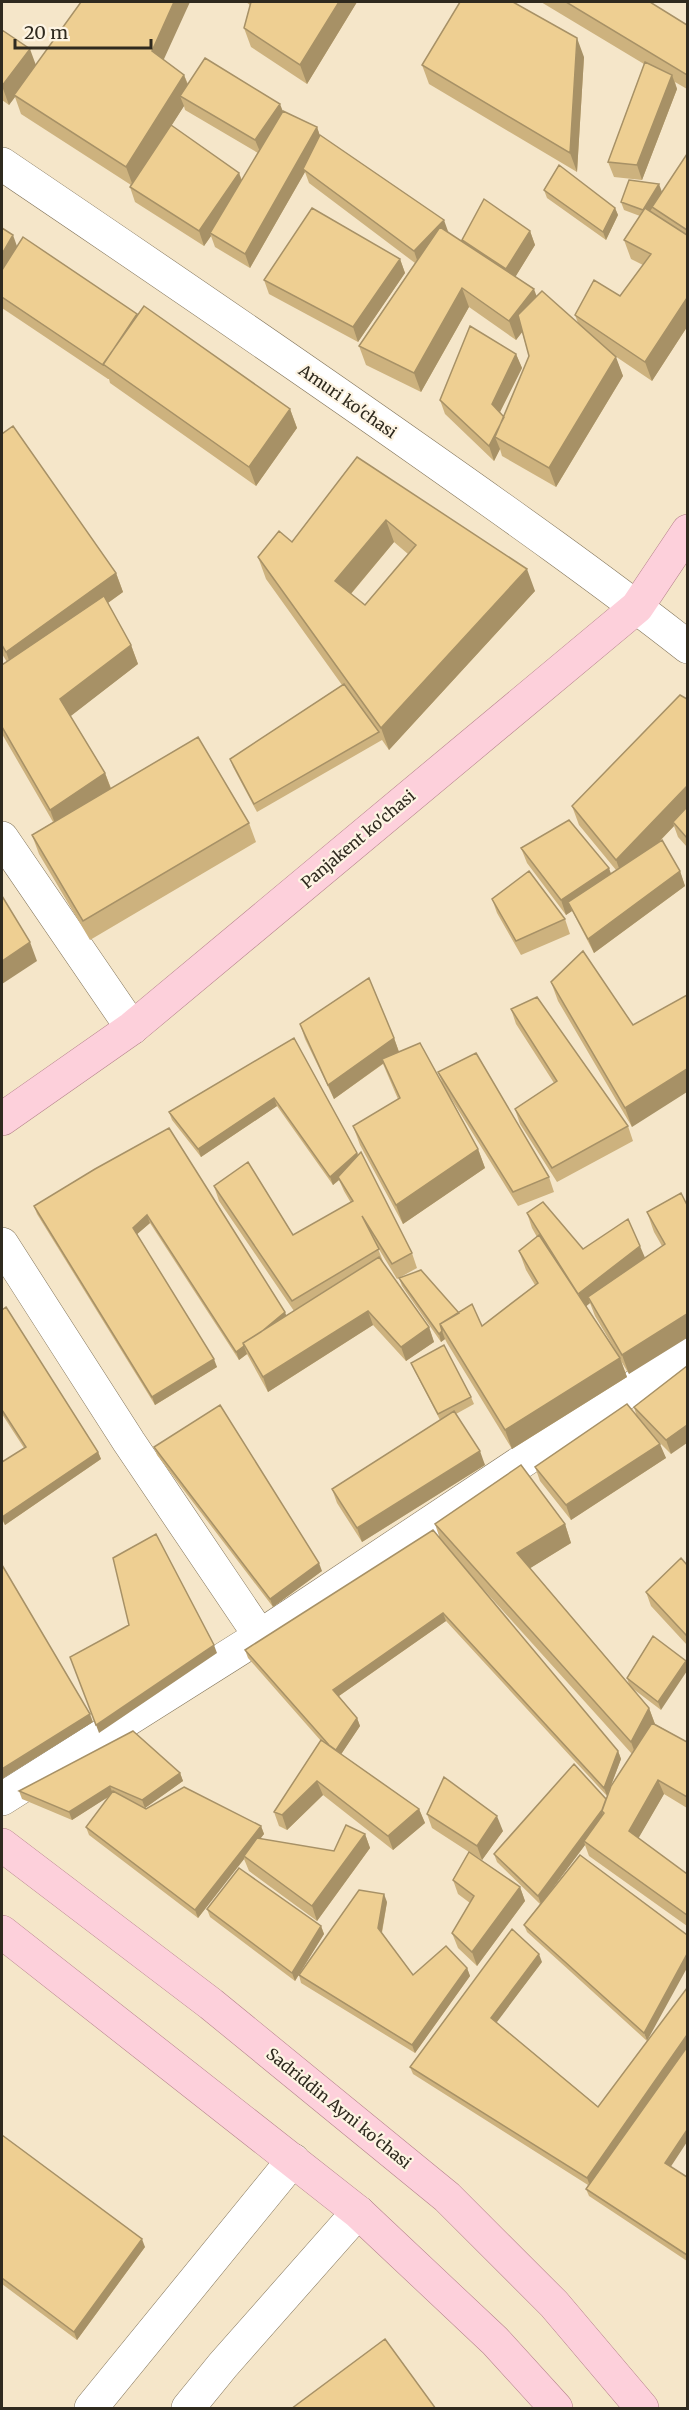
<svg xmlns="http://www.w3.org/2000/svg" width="689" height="2410" viewBox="0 0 689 2410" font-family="Merriweather,serif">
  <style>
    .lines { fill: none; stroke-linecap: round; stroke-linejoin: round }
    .minor-casing { stroke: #83755b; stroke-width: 34 }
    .major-casing { stroke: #b4818a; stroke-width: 34 }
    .minor { stroke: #fff; stroke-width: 33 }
    .major { stroke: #fdd0db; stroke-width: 33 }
    .wall { fill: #cdb27e; fill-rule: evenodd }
    .shaded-wall { fill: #a79166 }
    .building { fill: #eecf92; stroke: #a79166; stroke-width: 1.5; fill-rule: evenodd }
    .labels { text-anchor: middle; stroke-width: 4.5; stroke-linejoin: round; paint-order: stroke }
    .street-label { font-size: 16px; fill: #2f2a1f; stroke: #fdf4e3 }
  </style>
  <rect width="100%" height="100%" fill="#f5e6c9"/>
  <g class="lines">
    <defs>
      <path id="minor" d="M2,164C141,258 279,352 417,449C508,513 600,578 688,647
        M2,838L132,1028
        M2,1244L129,1442L260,1636
        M2,1799L260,1636L688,1351
        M91,2408L293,2160
        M188,2408L223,2365L358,2212"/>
      <path id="major" d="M2,1119L132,1028L637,607L688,531
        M2,1845L211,2004L447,2197L554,2304L642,2408
        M2,1932L358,2212L495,2341L556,2408"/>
    </defs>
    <!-- minor casing -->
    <use href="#minor" class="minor-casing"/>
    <!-- major casing -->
    <use href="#major" class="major-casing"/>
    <!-- minor -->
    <use href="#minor" class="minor"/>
    <!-- major -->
    <use href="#major" class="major"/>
  </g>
  <!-- wall -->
  <path class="wall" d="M246,2H357L307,84L251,47L244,28L250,5Z
    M541,2H650L687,25V89L675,82L677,89L642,180L614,177L608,162L644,64Z
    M2,30L36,65L163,60L184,75L188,84L283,111L317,127L320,136L448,233L463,242L462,240L530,231L535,245L515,277L537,296L578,323L575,315L620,296L643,265L631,259L624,240L640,216L624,210L621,202L662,192L687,154V327L652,381L615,356L623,376L556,487L502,456L500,449L494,461L445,414L440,400L516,354L522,368L500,412L504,417L529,356L522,332L516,340L469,307L421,392L366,365L359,346L415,263L309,183L305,172L250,268L215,247L211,236L204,246L135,202L130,187L131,185L21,114L15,97L9,105L2,100ZM184,106L185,110L258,153L242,180L239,173L171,126Z
    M584,57L577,172L429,84L422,65Z
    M544,190L615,208L618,215L606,240L547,198Z
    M2,228L17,247L137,314L290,409L297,428L256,486L110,383L109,379H108L2,308Z
    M400,259L405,273L358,342L269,294L264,280Z
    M2,434L116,573L123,592L108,603L131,645L138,664L70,716L105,773L111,788L249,823L256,842L90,940L39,854L32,835L53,822L2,734V665L7,662L2,654Z
    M357,457L535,591L389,750L382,740L257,812L233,767L230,759L342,685L266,579L258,557L292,542ZM394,542L408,554L365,605L351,594Z
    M687,699V847L678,837L674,826L659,842L680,871L685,886L594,953L572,911L566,915L527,863L521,848L611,873L616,870L579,825L572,806Z
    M492,899L565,919L570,934L521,955L497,913Z
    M551,982L633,1025L632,1127L558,1001Z
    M511,1009L628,1126L633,1141L557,1182L520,1124L515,1109L554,1083L516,1024Z
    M300,1024L394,1038L399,1052L442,1082L438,1072L549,1177L554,1192L518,1206L449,1095L478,1149L485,1168L403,1224L360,1145L353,1126L398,1099L383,1064L334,1099L305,1039Z
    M294,1038L412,1253L417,1268L397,1279L377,1246L384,1264L429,1327L434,1342L406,1361L373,1325L268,1392L247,1354L239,1360L150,1223L137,1234L217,1367L155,1405L37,1214L34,1206L95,1169L286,1316L294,1311L219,1201L214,1186L293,1235L351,1203L344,1191L339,1180L333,1185L277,1106L201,1157L172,1120L169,1112Z
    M681,1193L629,1374L621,1361L627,1377L512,1449L447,1343L445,1339L441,1342L402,1286L399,1278L482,1326L535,1285L526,1270L519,1251L537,1237L532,1228L527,1213L583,1249L645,1258L662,1246L654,1232L647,1212ZM590,1303L595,1316L614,1348L586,1306Z
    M2,1310L98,1452L101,1459L5,1525L2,1520V1462L24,1448L2,1414Z
    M411,1363L471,1397L474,1404L456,1414L485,1465L362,1542L337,1503L332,1489L440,1420L414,1370Z
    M687,1366L671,1454L656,1439L666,1458L571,1520L540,1481L535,1467L637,1417L634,1407Z
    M154,1447L322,1571L273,1607L157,1455Z
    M435,1524H565L571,1543L530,1568L629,1684L627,1678L653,1636L661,1710L632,1688L649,1708L655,1724L687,1742V1808L664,1794L638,1838L687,1874V1926L589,1856L585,1845L548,1894L580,1855L647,2041L527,1932L524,1925L540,1904L497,1862L494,1854L606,1799L632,1754L466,1570L618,1751L621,1759L607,1796L446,1621L339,1696L357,1718L360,1726L341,1754L419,1809L425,1823L393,1850L323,1795L287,1830L279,1826L274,1812L321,1741L248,1658L245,1650L440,1539Z
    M687,1565V1645L651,1606L646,1592Z
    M180,1773L183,1781L145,1808L261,1826L264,1834L260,1839L334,1851L365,1834L370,1848L317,1921L249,1871L244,1859L198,1918L89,1835L86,1827L109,1796L72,1820L22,1799L19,1791Z
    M427,1814L503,1831L482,1860L471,1853L520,1887L525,1901L477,1966L458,1948L452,1933L470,1903L458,1894L453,1880L469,1852L432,1828Z
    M387,1902L382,1933L413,1975L467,1968L470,1976L415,2053L301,1983L299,1975Z
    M207,1909L321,1926L324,1934L295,1981L210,1917Z
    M542,1962L496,2022L671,2167L687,2177V2261L589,2196L586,2189L588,2185L413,2074L410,2067Z
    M2,2135L145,2247L77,2340L2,2284Z"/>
  <!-- shaded-wall -->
  <path class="shaded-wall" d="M174,2H190L159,70L152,51Z
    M339,2H357L307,84L300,65Z
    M577,38L584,57L577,172L570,153Z
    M30,49L37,68L14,95L15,97L9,105L2,86Z
    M184,75L191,94L180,96L184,106L133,186L126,167Z
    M672,75L677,89L642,180L637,165Z
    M280,104L286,119L261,154L255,140Z
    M317,127L322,142L303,169L305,172L250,268L245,254Z
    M239,173L244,188L210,233L211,236L204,246L199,231Z
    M659,184L662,192L646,218L643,210Z
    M615,208L618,215L606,240L603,232Z
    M444,220L449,234L419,266L414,251Z
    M530,231L535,245L511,284L506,269Z
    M13,235L18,249L2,278V254Z
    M400,259L405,273L358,342L353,327Z
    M462,288L469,307L421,392L414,373Z
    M534,289L541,308L516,340L509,321Z
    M687,298V327L652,381L645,362Z
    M516,354L522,368L497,418L492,404Z
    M616,357L623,376L556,487L549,468Z
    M290,409L297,428L256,486L249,467Z
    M504,417L495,437L500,449L494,461L489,446Z
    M386,520L394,542L343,603L335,581Z
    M527,569L535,591L389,750L381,728Z
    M116,573L123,592L13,671L6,652Z
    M131,645L138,664L67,719L60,699Z
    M105,773L112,792L57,829L50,810Z
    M687,786V812L673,822L674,826L623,879L616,860Z
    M609,868L614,882L568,902L572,911L566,915L561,900Z
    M680,871L685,886L594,953L588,939Z
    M30,942L37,961L2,984V961Z
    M394,1038L399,1052L334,1099L328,1085Z
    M687,1069V1092L632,1127L625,1108Z
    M274,1098L277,1106L201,1157L198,1149Z
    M478,1149L485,1168L403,1224L396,1205Z
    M357,1153L360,1161L338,1177L339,1180L333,1185L330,1177Z
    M147,1215L150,1223L135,1236L133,1228Z
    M640,1246L646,1260L588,1297L590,1303L583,1309L578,1294Z
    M368,1311L373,1325L268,1392L263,1377Z
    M285,1312L288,1320L244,1346Z
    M687,1314V1338L629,1374L622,1355Z
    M429,1327L434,1342L406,1361L401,1347Z
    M442,1331L445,1339L441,1342L439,1334Z
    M244,1346L247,1354L239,1360L236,1352Z
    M620,1358L627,1377L512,1449L505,1430Z
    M214,1359L217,1367L155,1405L152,1397Z
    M687,1425V1443L671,1454L666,1440Z
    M660,1444L666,1458L571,1520L566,1505Z
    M480,1451L485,1465L362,1542L357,1528Z
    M98,1452L101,1459L5,1525L2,1517Z
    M565,1524L571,1543L524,1572L517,1553Z
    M319,1563L322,1571L273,1607L270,1599Z
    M443,1613L446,1621L336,1698L333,1690Z
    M214,1645L217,1653L99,1733L96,1725Z
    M686,1661L687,1665V1671L661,1710L658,1702Z
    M649,1708L656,1727L638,1761L631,1742Z
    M90,1714L93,1722L2,1779V1769Z
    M357,1718L360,1726L338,1759L335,1751Z
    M618,1751L621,1759L607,1796L604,1788Z
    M180,1773L183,1781L145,1808L142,1800Z
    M658,1780L664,1794L634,1846L629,1831Z
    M317,1781L323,1795L287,1830L282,1815Z
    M110,1786L113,1794L72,1820L69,1812Z
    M609,1801L604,1813L602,1811L604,1819L584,1841L585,1845L541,1904L538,1896Z
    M419,1809L425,1823L393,1850L388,1836Z
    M497,1816L503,1831L482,1860L477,1846Z
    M261,1826L264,1834L245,1858L244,1856V1859L198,1918L195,1910Z
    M365,1834L370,1848L317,1921L312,1906Z
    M520,1887L525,1901L477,1966L472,1952Z
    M384,1894L387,1902L381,1936L378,1928Z
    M321,1926L324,1934L295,1981L292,1973Z
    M539,1954L542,1962L494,2026L491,2018Z
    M687,1954V1968L647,2041L644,2033Z
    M467,1968L470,1976L415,2053L412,2045Z
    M687,2035V2047L590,2186L587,2178Z
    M687,2130V2142L668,2171L665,2163Z
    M142,2239L145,2247L77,2340L74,2332Z"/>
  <!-- building -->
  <path class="building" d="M81,2H174L152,51L184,75L126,167L14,95Z
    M251,2H339L300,65L244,28Z
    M460,2H513L577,38L570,153L422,65Z
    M566,2H650L687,25V75Z
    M2,30L30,49L2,86Z
    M205,58L280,104L255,140L180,96Z
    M645,62L672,75L637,165L608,162Z
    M283,111L317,127L245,254L210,233Z
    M171,125L239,173L199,231L130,187Z
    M320,135L444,220L414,251L303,169Z
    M687,154V230L652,207Z
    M559,165L615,208L603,232L544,190Z
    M629,180L659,184L643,210L621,202Z
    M484,199L530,231L506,269L462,240Z
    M312,208L400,259L353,327L264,280Z
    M645,208L687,235V298L645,362L575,315L594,280L620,296L651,254L624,240Z
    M440,227L534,289L509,321L462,288L414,373L359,346Z
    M2,228L13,235L2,254Z
    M23,237L137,314L103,365L2,297V270Z
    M542,291L616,357L549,468L495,437L529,356L518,315Z
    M144,306L290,409L249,467L103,364Z
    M470,326L516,354L492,404L504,417L489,446L440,400Z
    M13,426L116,573L6,652L2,645V434Z
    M357,457L527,569L381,728L258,557L279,531L292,542ZM386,520L416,545L365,605L335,581Z
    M104,596L131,645L60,699L105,773L50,810L2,727V665Z
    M344,684L379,732L254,804L230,759Z
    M680,695L687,699V786L616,860L572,806Z
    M198,737L249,823L83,921L32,835Z
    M687,807V838L673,822Z
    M569,820L609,868L561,900L521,848Z
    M662,840L680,871L588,939L568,902Z
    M529,871L565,919L516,941L492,899Z
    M2,896L30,942L2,961Z
    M583,951L633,1025L687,995V1069L625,1108L551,982Z
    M369,978L394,1038L328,1085L300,1024Z
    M537,997L628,1126L552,1168L515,1109L557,1081L511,1009Z
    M294,1038L357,1153L330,1177L274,1098L198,1149L169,1112Z
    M420,1043L478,1149L396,1205L353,1126L400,1098L382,1059Z
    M476,1053L549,1177L513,1192L438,1072Z
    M169,1128L285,1312L261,1332L243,1343L244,1346L236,1352L147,1215L133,1228L214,1359L152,1397L34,1206L95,1169Z
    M361,1152L412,1253L392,1264L362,1216L379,1249L292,1301L214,1186L248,1162L293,1235L353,1201L338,1177Z
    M681,1193L687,1205V1314L622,1355L588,1297L665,1244L647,1212Z
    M543,1202L583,1249L628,1219L640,1246L578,1294L527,1213Z
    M539,1235L620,1358L505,1430L440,1324L472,1304L482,1326L538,1283L519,1251Z
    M379,1257L429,1327L401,1347L368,1311L263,1377L243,1343Z
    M421,1270L459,1313L440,1324L442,1331L439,1334L399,1278Z
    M6,1307L98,1452L2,1517V1462L26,1447L2,1410V1310Z
    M444,1345L471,1397L438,1414L411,1363Z
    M687,1366V1425L666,1440L634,1407Z
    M627,1404L660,1444L566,1505L535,1467Z
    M220,1405L319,1563L270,1599L154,1447Z
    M454,1411L480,1451L357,1528L332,1489Z
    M521,1465L565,1524L517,1553L649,1708L631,1742L435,1524Z
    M433,1530L618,1751L604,1788L443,1613L333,1690L357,1718L336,1750L329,1745L245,1650Z
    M156,1534L214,1645L96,1725L70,1657L129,1625L113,1558Z
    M681,1558L687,1565V1636L646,1592Z
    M2,1565L90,1714L2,1769Z
    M653,1636L686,1661L658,1702L627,1678Z
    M652,1723L687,1742V1797L658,1780L629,1831L687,1874V1915L584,1841L604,1813L602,1811L611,1786Z
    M133,1731L180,1773L142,1800L110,1786L69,1812L19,1791Z
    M321,1740L419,1809L388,1836L317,1781L282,1815L274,1812Z
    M574,1764L606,1799L602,1810L538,1896L494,1854Z
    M444,1777L497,1816L477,1846L427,1814Z
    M184,1787L261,1826L195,1910L86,1827L113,1791L146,1809Z
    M346,1825L365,1834L312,1906L244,1856L257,1838L334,1851Z
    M469,1852L520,1887L472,1952L452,1933L474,1896L453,1880Z
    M580,1855L687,1935V1954L644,2033L524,1925Z
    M239,1868L321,1926L292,1973L207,1909Z
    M359,1890L384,1894L378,1928L413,1975L446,1946L467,1968L412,2045L299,1975Z
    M512,1929L539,1954L491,2018L598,2107L687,1988V2035L587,2178L410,2067Z
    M687,2047V2130L665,2163L687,2177V2255L586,2189Z
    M2,2135L142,2239L74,2332L2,2278Z
    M385,2339L436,2409H291Z"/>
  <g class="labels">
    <!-- street labels -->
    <g class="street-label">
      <text transform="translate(348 401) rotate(35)" y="6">Amuri ko'chasi</text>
      <text transform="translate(358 839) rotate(-40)" y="6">Panjakent ko'chasi</text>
      <text transform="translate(339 2108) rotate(39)" y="6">Sadriddin Ayni ko'chasi</text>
    </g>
  </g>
  <!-- border -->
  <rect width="689" height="2410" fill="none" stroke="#2f2a1f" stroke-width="6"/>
  <!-- scale -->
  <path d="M15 39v9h136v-9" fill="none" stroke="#2f2a1f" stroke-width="3"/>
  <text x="24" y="39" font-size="18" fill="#2f2a1f" stroke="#fdf4e3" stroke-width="4.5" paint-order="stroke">20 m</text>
</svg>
